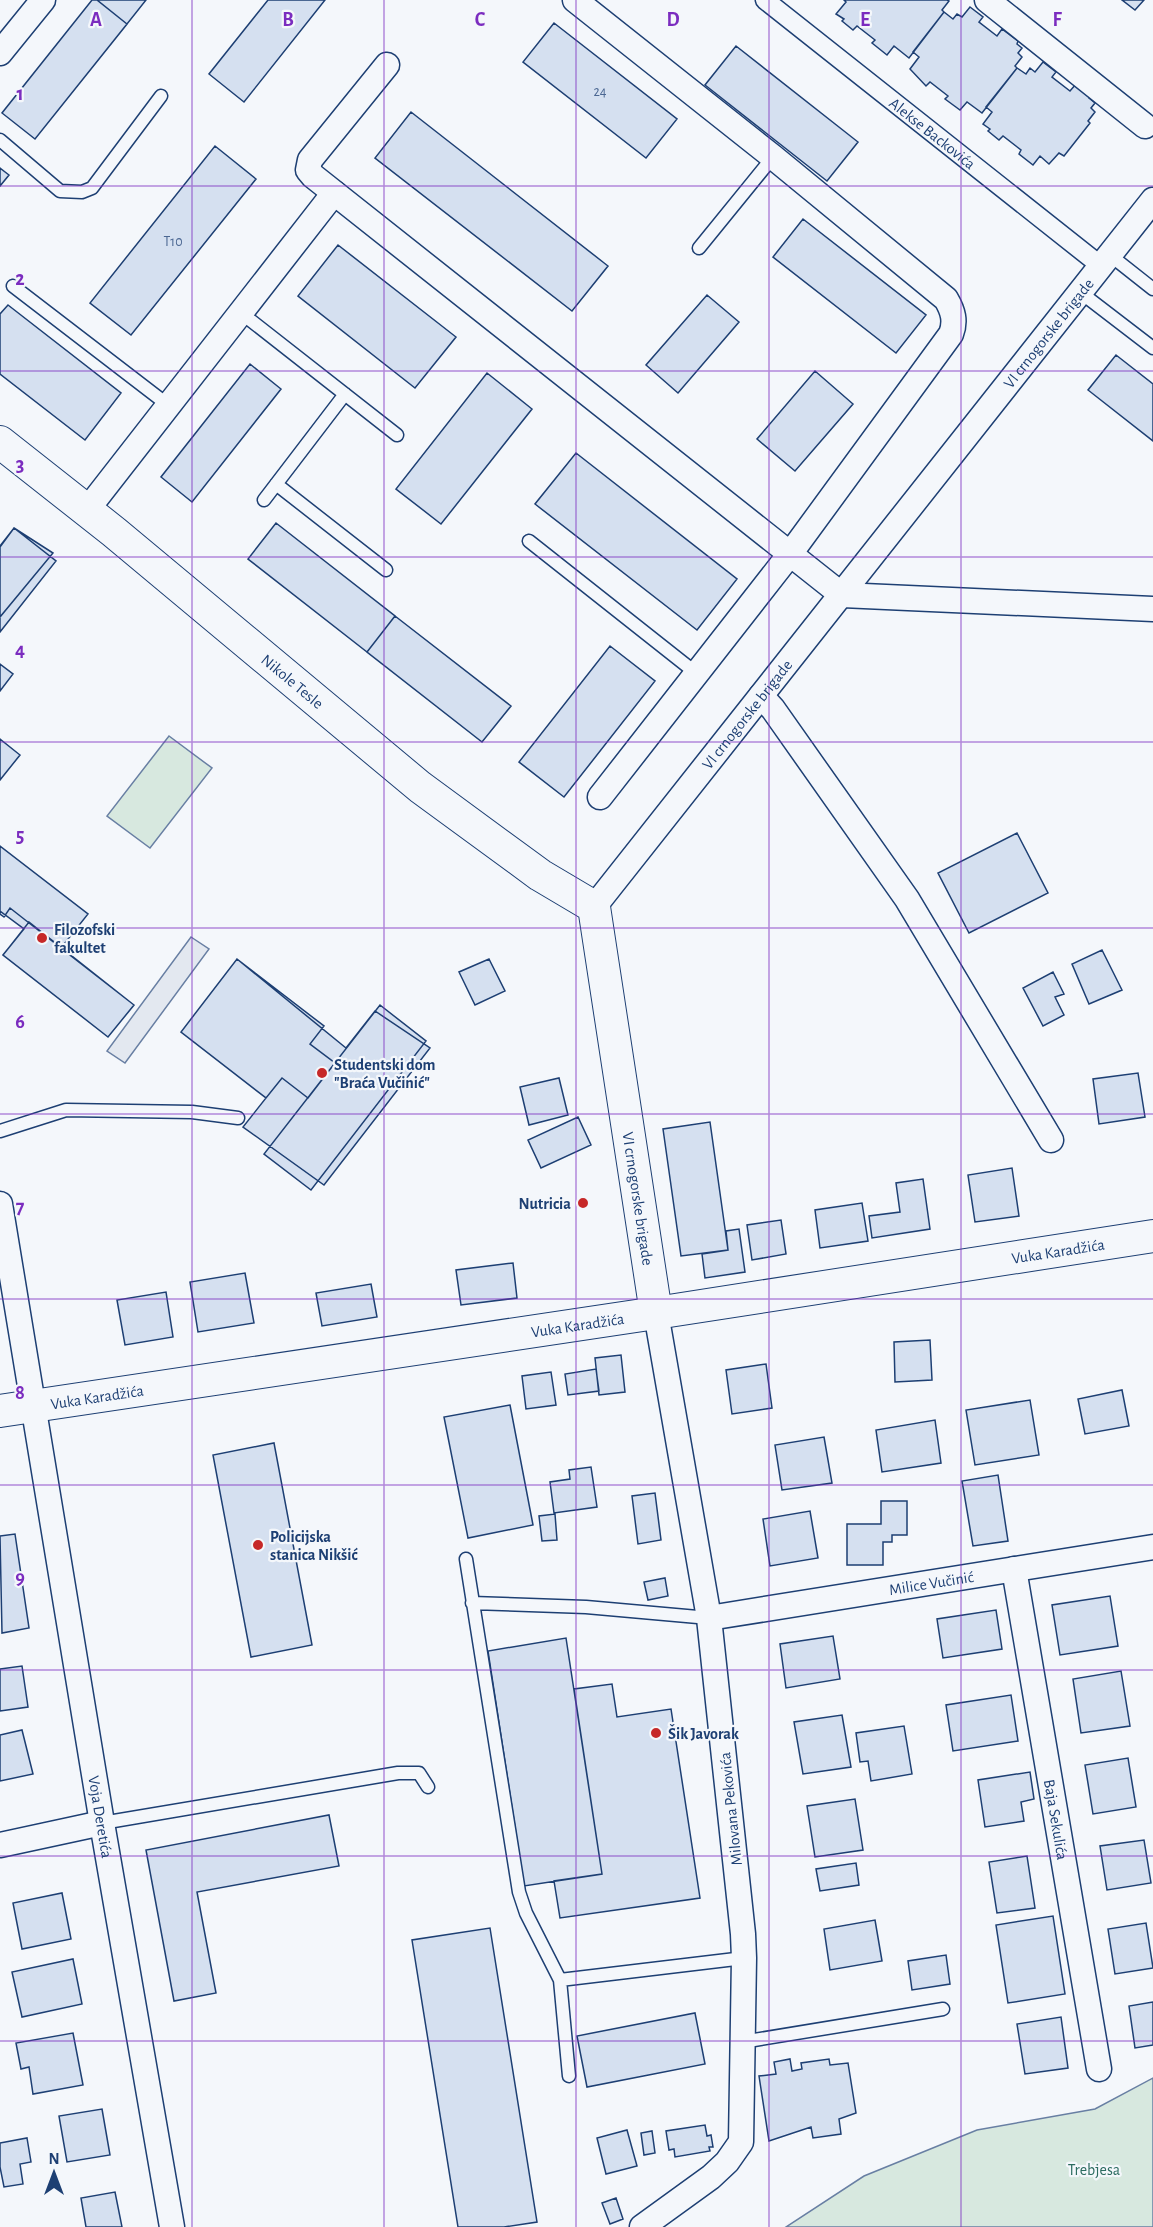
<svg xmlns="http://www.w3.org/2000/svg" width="1153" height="2227" viewBox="0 0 1153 2227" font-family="'Alegreya Sans',sans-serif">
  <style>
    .green { fill: #d7e8df; stroke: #687fa3; stroke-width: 1.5 }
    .parking { fill: #e3e8f0; stroke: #687fa3; stroke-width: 1.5 }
    .building { fill: #d5e0f0; stroke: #1d3f73; stroke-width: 1.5 }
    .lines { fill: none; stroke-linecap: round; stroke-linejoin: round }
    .service-casing { stroke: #1d3f73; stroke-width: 15 }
    .pedestrian-casing { stroke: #1d3f73; stroke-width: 21 }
    .minor-casing { stroke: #1d3f73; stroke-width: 27 }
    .tertiary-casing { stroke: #1d3f73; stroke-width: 34 }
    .service { stroke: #f4f7fb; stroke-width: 12 }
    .pedestrian { stroke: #f4f7fb; stroke-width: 18 }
    .minor { stroke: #f4f7fb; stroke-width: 24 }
    .tertiary { stroke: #f4f7fb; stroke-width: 32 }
    .grid { fill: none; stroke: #7b2cbf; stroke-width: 1.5; stroke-opacity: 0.55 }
    .poi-dot { fill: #c62828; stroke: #f4f7fb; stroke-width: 2 }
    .labels { text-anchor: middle; stroke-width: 4.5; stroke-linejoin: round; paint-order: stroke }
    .number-label { font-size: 14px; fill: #4b6792 }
    .street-label { font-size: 16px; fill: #1d3f73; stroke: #f4f7fb }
    .poi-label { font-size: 16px; font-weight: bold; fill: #1d3f73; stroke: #f4f7fb; text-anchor: start }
    .park-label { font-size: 16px; fill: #2c6c60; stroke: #f4f7fb }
    .grid-label { font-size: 20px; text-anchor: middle; font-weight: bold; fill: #7b2cbf; stroke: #f4f7fb; stroke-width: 4.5; stroke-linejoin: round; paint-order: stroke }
  </style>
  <rect width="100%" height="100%" fill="#f4f7fb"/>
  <!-- green -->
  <path class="green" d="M169,736L212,768L150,848L107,816Z
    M1153,2078V2227H786L864,2176L977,2130L1095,2109Z"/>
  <!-- parking -->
  <path class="parking" d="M191,937L209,949L125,1063L107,1051Z"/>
  <!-- building -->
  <path class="building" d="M92,0H97L127,24L35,139L2,113Z
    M97,0H146L127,24Z
    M268,0H325L244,102L209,74Z
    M844,0H947L949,1L942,10L944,12L909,58L894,46L887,55L872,43L875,40L857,26L853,30L842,21L844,19L836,14L846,2Z
    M1122,0H1144L1135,10Z
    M970,7L983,17L979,22L997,36L1002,29L1018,41L1017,44L1022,48L1018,53L1022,57L1015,66L1017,68L982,113L967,102L960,110L945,99L948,96L930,82L926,86L910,69L919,57L913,52L944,12L953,19L957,14L962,17Z
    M554,23L677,119L646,158L523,62Z
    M736,46L858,142L827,181L705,85Z
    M1043,62L1056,72L1052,77L1070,91L1076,84L1091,96L1089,98L1095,103L1091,108L1095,112L1088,121L1090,123L1064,156L1059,153L1049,164L1040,156L1033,165L1019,154L1021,150L1003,136L999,140L988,131L990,129L983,124L992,112L986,107L1017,68L1026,74L1030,68L1035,72Z
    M411,112L608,266L572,311L375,158Z
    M215,146L256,179L131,335L90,303Z
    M0,168L9,175L0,186Z
    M803,219L926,315L896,353L773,257Z
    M338,245L456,337L415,388L298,296Z
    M707,295L739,322L678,393L646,365Z
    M8,305L121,393L85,440L0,374V314Z
    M1116,355L1153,384V441L1088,390Z
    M250,364L281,389L192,502L161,477Z
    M815,371L853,404L795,471L757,439Z
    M487,373L532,409L441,524L396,489Z
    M576,453L737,579L697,630L535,504Z
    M276,523L395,616L367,652L248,559Z
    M14,528L56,561L0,632V546Z
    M14,528L53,553L0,617V547Z
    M395,616L511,706L482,742L367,652Z
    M610,646L655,681L564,797L519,762Z
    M0,664L13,674L0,691Z
    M0,739L20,755L0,780Z
    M0,739L20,755L0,780Z
    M1017,833L1048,893L969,933L938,873Z
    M0,846L88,914L61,948L10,908L4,917L0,914Z
    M0,846L88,914L61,948L134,1005L108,1037L3,955L24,929L0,911Z
    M29,922L134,1005L108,1037L3,955Z
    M1102,950L1122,990L1089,1004L1072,964Z
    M237,959L324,1026L310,1044L335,1063L308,1098L282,1078L266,1098L181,1032Z
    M237,959L346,1048L375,1011L430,1048L324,1185L243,1127L266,1098L181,1032Z
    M489,959L505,991L475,1005L459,972Z
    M1053,972L1064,994L1055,997L1064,1015L1043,1026L1023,988Z
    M380,1005L426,1041L311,1190L264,1154Z
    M1138,1073L1145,1117L1099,1124L1093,1079Z
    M559,1078L568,1115L529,1125L520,1087Z
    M578,1117L591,1145L541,1168L528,1140Z
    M710,1122L728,1250L681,1256L663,1129Z
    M1012,1168L1019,1216L975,1222L968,1175Z
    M923,1179L930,1229L872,1238L869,1216L900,1212L896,1183Z
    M862,1203L868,1241L820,1248L815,1210Z
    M781,1220L786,1254L752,1260L747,1225Z
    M739,1229L745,1272L705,1278L702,1254L728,1250L726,1231Z
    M513,1263L517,1298L461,1305L456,1270Z
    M245,1273L254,1323L198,1332L190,1282Z
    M371,1284L377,1317L322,1326L316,1293Z
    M166,1292L173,1337L125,1345L117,1300Z
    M930,1340L932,1380L895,1382L894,1342Z
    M621,1355L625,1392L599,1395L595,1358Z
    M766,1364L772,1408L732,1414L726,1370Z
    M596,1369L599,1391L568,1395L565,1374Z
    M551,1372L556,1405L526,1409L522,1376Z
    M1122,1390L1129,1426L1085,1434L1078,1399Z
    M1030,1400L1039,1455L975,1465L966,1410Z
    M510,1405L533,1525L468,1538L444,1417Z
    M935,1420L941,1463L882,1472L876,1430Z
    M824,1437L832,1483L782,1490L775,1445Z
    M274,1443L312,1645L251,1657L213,1455Z
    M591,1467L597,1507L554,1513L550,1482L570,1479L569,1470Z
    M998,1475L1008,1541L973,1546L962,1481Z
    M655,1493L661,1540L638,1544L632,1496Z
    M881,1501H907V1535H892V1542H883V1565H847V1524H881Z
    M810,1511L818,1558L770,1566L763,1519Z
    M555,1514L557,1540L542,1541L539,1516Z
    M15,1534L29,1628L2,1633L0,1536Z
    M665,1578L668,1596L648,1600L644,1582Z
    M1110,1596L1118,1646L1060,1655L1052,1605Z
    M996,1610L1002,1649L943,1658L937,1619Z
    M833,1636L840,1679L786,1688L780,1644Z
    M566,1638L602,1874L524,1886L488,1651Z
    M22,1666L28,1707L0,1711V1669Z
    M1121,1671L1130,1726L1081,1733L1073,1679Z
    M612,1684L617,1717L671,1709L700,1898L560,1918L554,1881L602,1874L574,1689Z
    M1011,1695L1018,1741L953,1751L946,1705Z
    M842,1715L851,1767L803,1774L794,1722Z
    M904,1726L912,1774L871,1781L868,1761L860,1762L856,1733Z
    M22,1730L33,1774L0,1781V1735Z
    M1128,1758L1136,1807L1093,1814L1085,1765Z
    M1030,1772L1034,1799L1021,1802L1024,1821L985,1827L978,1780Z
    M855,1799L863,1850L815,1857L807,1806Z
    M329,1815L339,1866L197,1892L216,1993L174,2001L146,1850Z
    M1144,1840L1151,1883L1107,1890L1100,1846Z
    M1027,1856L1035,1908L997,1913L989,1862Z
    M856,1863L859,1885L820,1891L816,1869Z
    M62,1893L71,1939L22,1949L13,1903Z
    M1053,1916L1065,1994L1008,2003L996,1925Z
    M875,1920L882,1961L830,1970L824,1929Z
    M1146,1923L1153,1968L1115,1974L1108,1929Z
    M490,1928L537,2222L504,2227H458L412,1940Z
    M946,1955L950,1984L912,1990L908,1961Z
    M73,1959L82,2004L22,2017L12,1972Z
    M1153,2002V2045L1135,2048L1129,2006Z
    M695,2013L705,2064L587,2087L577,2036Z
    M1061,2017L1068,2068L1025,2074L1017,2024Z
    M73,2033L83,2085L33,2094L29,2067L21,2069L16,2043Z
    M790,2059L792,2071L802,2069L801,2063L829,2059L830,2065L848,2063L856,2113L839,2119L841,2134L813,2138L811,2127L769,2141L759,2076L776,2074L774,2062Z
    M102,2109L110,2155L67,2162L59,2116Z
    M705,2125L707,2136L711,2135L713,2147H709L710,2151L675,2157L674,2149L669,2150L666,2131Z
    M627,2130L637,2166L606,2174L597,2138Z
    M652,2131L655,2153L644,2155L641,2133Z
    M27,2138L31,2162L20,2164L23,2184L4,2187L0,2167V2143Z
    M115,2192L122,2227H86L81,2198Z
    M616,2198L623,2219L610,2224L602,2203Z"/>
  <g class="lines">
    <defs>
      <path id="service" d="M0,140L60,191L82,192L92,188L161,96
        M699,248L773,157
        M1110,255L1153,289
        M13,286L168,405
        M1080,292L1153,348
        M240,312L397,435
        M276,484L386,570
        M264,500L345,394
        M529,541L696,673
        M0,1131L66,1110L192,1112L238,1118
        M466,1559L519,1892L526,1913L560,1980L569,2076
        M472,1603L586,1607L709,1618
        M102,1823L398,1773H419L428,1787
        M560,1980L744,1958
        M742,2042L943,2009"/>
      <g id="pedestrian">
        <path id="s1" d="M765,0L1101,266"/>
      </g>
      <g id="minor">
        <path d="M575,0L773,157L946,299C953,311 956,321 951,334L790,554L600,797"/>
        <path d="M987,0L1145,126"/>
        <path d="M0,53L43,0"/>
        <path d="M387,65L310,160L308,170L313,176L842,595L1153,609"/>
        <path d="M87,510L334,193"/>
        <path d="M761,696L773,709L907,899L1051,1140"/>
        <path id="s2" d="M594,907L1153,200"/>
        <path id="s3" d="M0,1204L102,1823L172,2227"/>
        <path id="s4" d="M1014,1569L1099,2069"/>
        <path id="s5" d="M709,1618L1153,1547"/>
        <path d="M0,1845L102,1823"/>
        <path d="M642,2227L711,2177L727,2162L741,2142L744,1958L743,1934L709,1618L656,1313"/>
      </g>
      <g id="tertiary">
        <path id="s6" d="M0,442L114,532L420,787L540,875L594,907L656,1313"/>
        <path id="s7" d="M0,1411L656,1313L1153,1236"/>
      </g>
    </defs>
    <!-- service casing -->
    <use href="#service" class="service-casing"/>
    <!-- pedestrian casing -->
    <use href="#pedestrian" class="pedestrian-casing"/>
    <!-- minor casing -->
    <use href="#minor" class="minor-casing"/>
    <!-- tertiary casing -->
    <use href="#tertiary" class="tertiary-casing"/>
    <!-- service -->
    <use href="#service" class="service"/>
    <!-- pedestrian -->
    <use href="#pedestrian" class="pedestrian"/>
    <!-- minor -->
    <use href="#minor" class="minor"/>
    <!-- tertiary -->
    <use href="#tertiary" class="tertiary"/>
  </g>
  <!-- grid -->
  <path class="grid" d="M192,0V2227M384,0V2227M576,0V2227M769,0V2227M961,0V2227M0,186H1153M0,371H1153M0,557H1153M0,742H1153M0,928H1153M0,1114H1153M0,1299H1153M0,1485H1153M0,1670H1153M0,1856H1153M0,2041H1153"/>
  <!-- markers -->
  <g class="poi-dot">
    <circle cx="42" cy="938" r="6"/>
    <circle cx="322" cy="1073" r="6"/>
    <circle cx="583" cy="1203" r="6"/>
    <circle cx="258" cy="1545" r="6"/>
    <circle cx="656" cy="1733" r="6"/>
  </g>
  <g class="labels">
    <!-- number labels -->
    <g class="number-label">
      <text x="600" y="96">24</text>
      <text x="173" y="246">T10</text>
    </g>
    <!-- street labels -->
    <g class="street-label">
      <text dy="6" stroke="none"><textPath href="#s1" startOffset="214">Alekse Backovića</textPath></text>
      <text dy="6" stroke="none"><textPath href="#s2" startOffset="732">VI crnogorske brigade</textPath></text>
      <text dy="6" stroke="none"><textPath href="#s6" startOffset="378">Nikole Tesle</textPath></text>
      <text dy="6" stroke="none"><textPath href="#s2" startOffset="246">VI crnogorske brigade</textPath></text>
      <text dy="6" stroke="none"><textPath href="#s6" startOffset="1050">VI crnogorske brigade</textPath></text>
      <text dy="6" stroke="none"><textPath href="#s7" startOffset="1070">Vuka Karadžića</textPath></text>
      <text dy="6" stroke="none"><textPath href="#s7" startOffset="584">Vuka Karadžića</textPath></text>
      <text dy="6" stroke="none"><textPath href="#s7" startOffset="98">Vuka Karadžića</textPath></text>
      <text dy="6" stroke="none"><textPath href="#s5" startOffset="225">Milice Vučinić</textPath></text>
      <text transform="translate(730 1809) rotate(-96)" y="6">Milovana Pekovića</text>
      <text dy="6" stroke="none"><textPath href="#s3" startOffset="621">Voja Deretića</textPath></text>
      <text dy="6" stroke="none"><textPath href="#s4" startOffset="254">Baja Sekulića</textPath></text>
    </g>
    <!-- poi labels -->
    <g class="poi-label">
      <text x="54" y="935">Filozofski<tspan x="54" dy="18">fakultet</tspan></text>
      <text x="334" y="1070">Studentski dom<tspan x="334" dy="18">"Braća Vučinić"</tspan></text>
      <text x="571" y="1209" text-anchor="end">Nutricia</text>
      <text x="270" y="1542">Policijska<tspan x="270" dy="18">stanica Nikšić</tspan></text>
      <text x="668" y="1739">Šik Javorak</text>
    </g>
    <!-- park labels -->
    <g class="park-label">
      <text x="1094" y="2175">Trebjesa</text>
    </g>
  </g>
  <g class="grid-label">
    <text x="96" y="26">A</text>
    <text x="288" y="26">B</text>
    <text x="480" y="26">C</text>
    <text x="673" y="26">D</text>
    <text x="865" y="26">E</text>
    <text x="1057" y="26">F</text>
    <text x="20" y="100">1</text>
    <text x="20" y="285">2</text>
    <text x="20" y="471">3</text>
    <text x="20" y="656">4</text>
    <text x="20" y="842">5</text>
    <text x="20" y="1028">6</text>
    <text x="20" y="1213">7</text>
    <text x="20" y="1399">8</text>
    <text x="20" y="1584">9</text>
  </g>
  <!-- north arrow -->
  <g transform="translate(54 2173)" stroke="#f4f7fb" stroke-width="4.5" paint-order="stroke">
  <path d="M0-4.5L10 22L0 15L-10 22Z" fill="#1d3f73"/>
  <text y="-9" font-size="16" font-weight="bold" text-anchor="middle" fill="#1d3f73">N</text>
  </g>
</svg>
